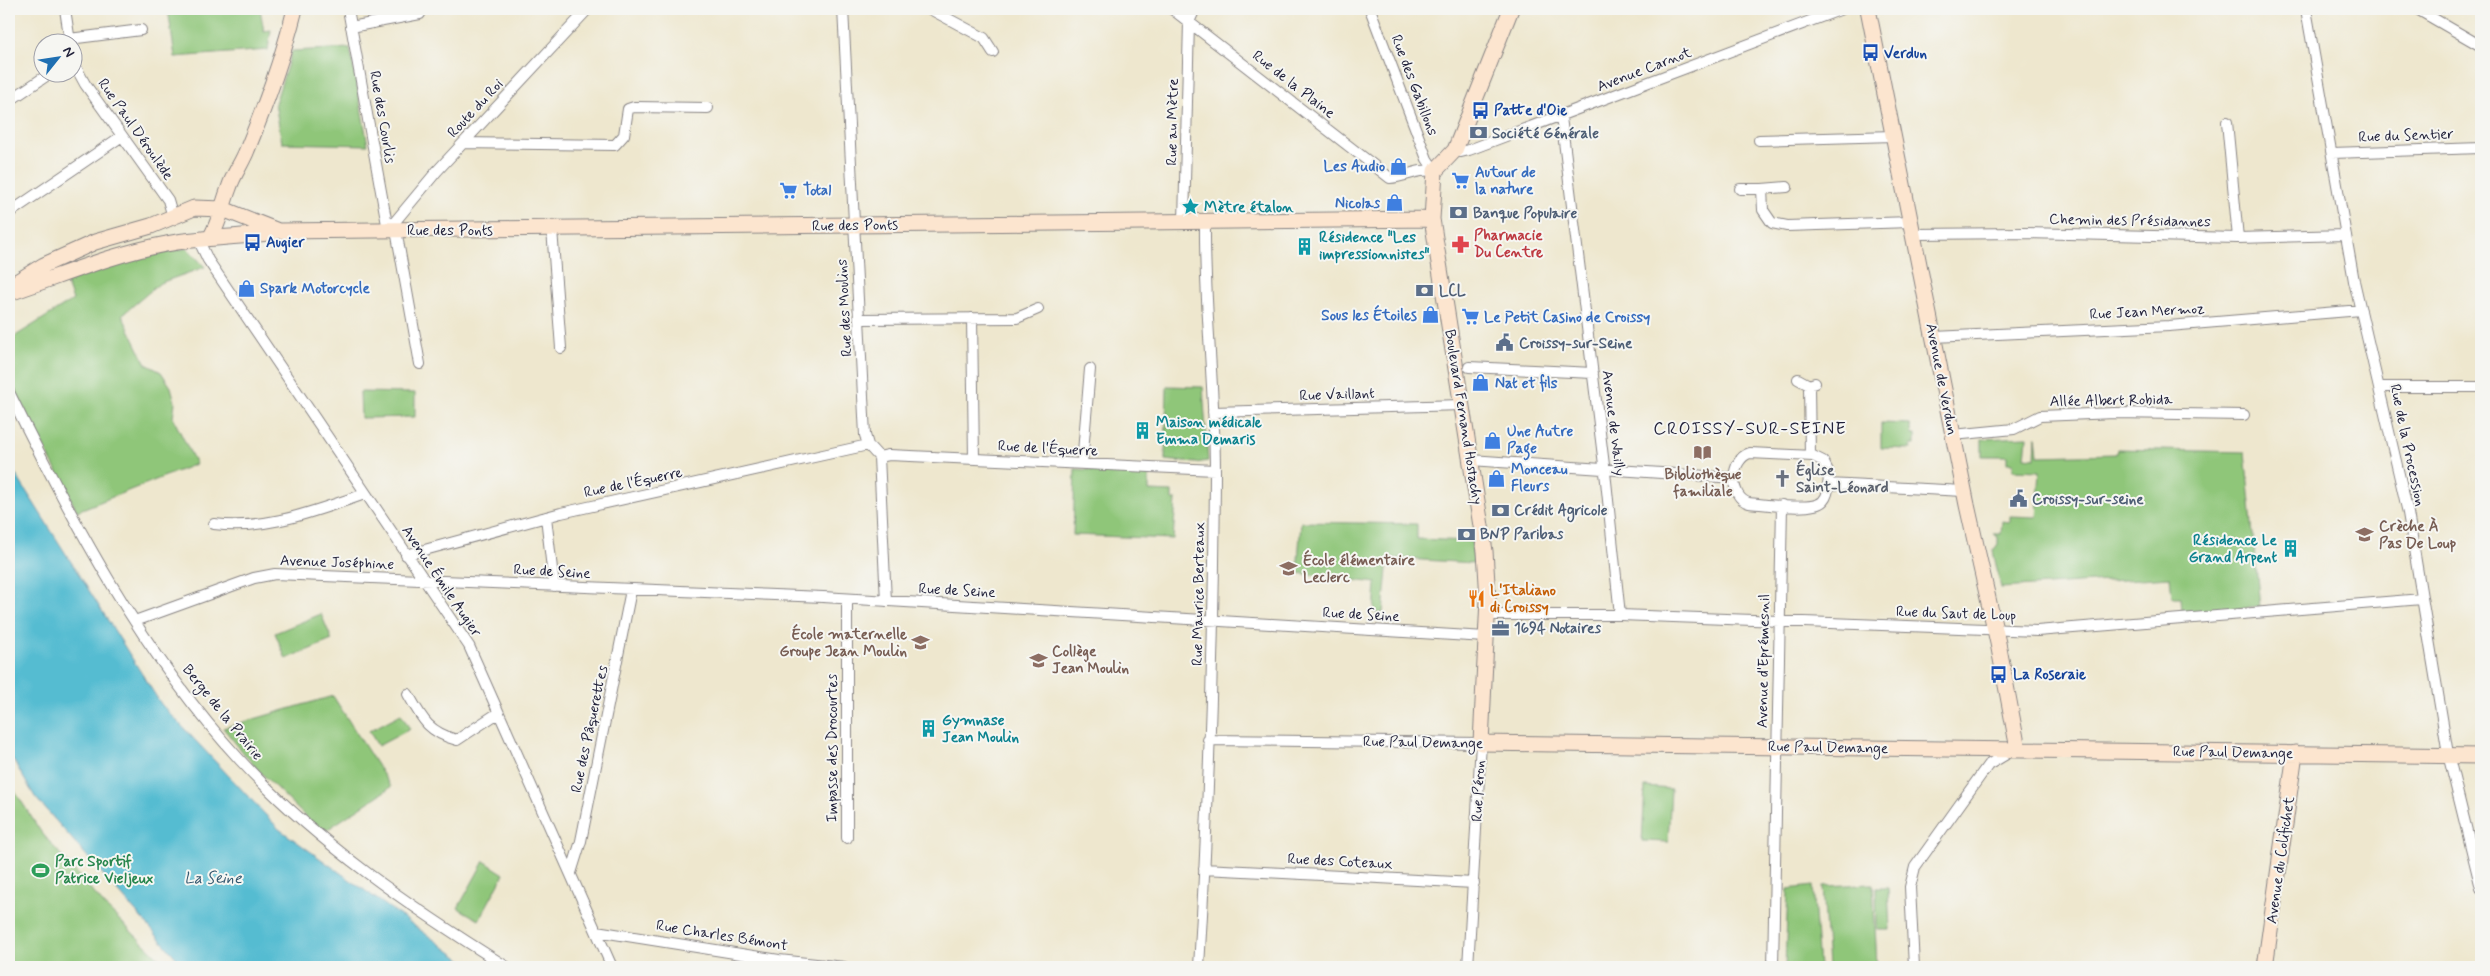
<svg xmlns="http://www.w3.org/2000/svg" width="2490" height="976" viewBox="0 0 2490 976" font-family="Mynerve,sans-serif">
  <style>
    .green { fill: #8fc679; stroke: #58745a }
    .water { fill: #54bcd1; stroke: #3b6f86 }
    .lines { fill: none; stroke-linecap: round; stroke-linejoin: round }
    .street-casing { stroke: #888484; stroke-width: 12 }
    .secondary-casing { stroke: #888484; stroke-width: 17 }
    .street { stroke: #fff; stroke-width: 10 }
    .secondary { stroke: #fce5cf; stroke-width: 15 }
    .labels { text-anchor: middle; stroke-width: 4; stroke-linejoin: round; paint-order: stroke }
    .transit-label { font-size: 15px; font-weight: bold; fill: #164399; stroke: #f6f6f2; text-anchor: start }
    .street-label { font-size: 15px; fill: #22223b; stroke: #f6f6f2 }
    .service-label { font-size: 15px; font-weight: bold; fill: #4e5e75; stroke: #f6f6f2; text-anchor: start }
    .shop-label { font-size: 15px; font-weight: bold; fill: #366cbe; stroke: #f6f6f2; text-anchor: start }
    .culture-label { font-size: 15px; font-weight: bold; fill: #0d838f; stroke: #f6f6f2; text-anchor: start }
    .health-label { font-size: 15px; font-weight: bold; fill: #be3a42; stroke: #f6f6f2; text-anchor: start }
    .worship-label { font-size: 15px; font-weight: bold; fill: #5b616d; stroke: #f6f6f2; text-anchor: start }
    .education-label { font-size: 15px; font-weight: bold; fill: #785e54; stroke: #f6f6f2; text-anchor: start }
    .food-label { font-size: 15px; font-weight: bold; fill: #c56008; stroke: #f6f6f2; text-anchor: start }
    .leisure-label { font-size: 15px; font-weight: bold; fill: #27864d; stroke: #f6f6f2; text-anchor: start }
    .water-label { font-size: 16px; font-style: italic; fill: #345870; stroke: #f6f6f2 }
    .quarter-label { font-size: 18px; letter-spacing: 1px; fill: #22223b; stroke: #f6f6f2 }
  </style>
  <rect width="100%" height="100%" fill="#f6f6f2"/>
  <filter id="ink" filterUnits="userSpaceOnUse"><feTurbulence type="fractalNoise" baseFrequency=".02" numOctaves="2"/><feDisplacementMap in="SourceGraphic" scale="10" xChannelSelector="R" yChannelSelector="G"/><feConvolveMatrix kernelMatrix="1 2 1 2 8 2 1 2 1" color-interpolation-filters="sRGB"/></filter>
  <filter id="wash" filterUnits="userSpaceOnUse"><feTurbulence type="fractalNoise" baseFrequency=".0096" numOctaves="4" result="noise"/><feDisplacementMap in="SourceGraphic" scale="20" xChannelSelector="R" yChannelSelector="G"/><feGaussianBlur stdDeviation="1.12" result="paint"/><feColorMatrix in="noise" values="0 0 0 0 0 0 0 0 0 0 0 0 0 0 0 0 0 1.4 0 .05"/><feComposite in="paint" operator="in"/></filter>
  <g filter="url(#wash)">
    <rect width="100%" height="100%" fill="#eee7ce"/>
    <!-- green -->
    <path class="green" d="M168,9H260L264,31L271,30L268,50L175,57Z
      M350,48L368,145L282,143L275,103L292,51Z
      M187,248L205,267L160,283L122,315L146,364L161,372L171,387L175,402L173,418L196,464L77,511L9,379V340L73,300L66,281L140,258Z
      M1167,386L1203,387L1208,461L1196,463L1165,460Z
      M360,392L415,393V417L361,418Z
      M1881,423L1910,424L1912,435H1915V445H1911V449L1881,448Z
      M2036,436L2038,456L2116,454L2117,449L2245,452L2260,607L2182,614L2181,597H2172L2170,577L2001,588L1993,551L1998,544V537L1993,534H2001L2002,521L2010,522V516L2037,517L2040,471L2013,470V463H2007V456H1982V439L2027,437L2025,457L2035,458Z
      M1075,469L1149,473V491L1172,492V500H1176L1173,539L1073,535Z
      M1301,522L1417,524V539L1471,541L1474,563L1388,558L1383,613H1374L1376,583L1297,573Z
      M321,614L332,640L286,659L275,633Z
      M333,696L391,787L322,833L255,767L223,728Z
      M401,714L410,729L378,746L369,731Z
      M9,782L41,832L107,908L168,967H9Z
      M1645,787L1671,789L1668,842L1642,841Z
      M484,861L504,874L479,920L458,908Z
      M1873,884L1877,967H1828L1823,886Z
      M1813,886L1819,967H1785L1788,889Z
      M1876,888H1888L1890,930H1877Z"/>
    <!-- water -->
    <path class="water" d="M9,464L161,704L279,829L472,967H188L180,962L35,797L9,753Z"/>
  </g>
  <g filter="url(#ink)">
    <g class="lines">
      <defs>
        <path id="street" d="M65,9L70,42
          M348,9L388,230
          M843,9L865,435L868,445L879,457L886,601
          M930,9L984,38L993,52
          M1172,9L1390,178C1406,177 1418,168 1435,171
          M1370,9L1427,159L1435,171
          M2306,9L2354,281L2408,513L2448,754L2481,888
          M2417,9L2481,46
          M351,27L420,14
          M69,39L141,30
          M72,60L85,84L168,200L173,217
          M9,101L52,72
          M1561,117L1606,481L1620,615
          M2227,122L2238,238
          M1759,140L1894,136
          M463,143L615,145L624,135L628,109L634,107L708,108
          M1455,150L1461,152L1469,150L1842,9
          M2332,153L2481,148
          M1740,189H1762L1763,210L1772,223L1787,226L1911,222
          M1762,189L1787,187
          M9,213L122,136
          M1184,222L1189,22L1195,9
          M552,229L561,348
          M388,230L437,171L588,9
          M396,230L420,364
          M1914,234L2024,233L2238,238L2346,235
          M198,239L208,260L469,646L612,967
          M972,318L974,459
          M860,319L1017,318L1038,309
          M1934,337L2169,326L2361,310
          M1469,367L1593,373
          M1798,379L1809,385L1815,383
          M1809,385L1810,456
          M2380,387H2481
          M9,392C71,519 144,656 240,760C317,843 412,908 507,967
          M1213,412L1462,405
          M1953,435L2014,429L2040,416L2115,413L2244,415
          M1750,453L1813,456L1823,461L1828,471C1829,480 1830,494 1823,501C1813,512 1764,504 1749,503C1728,497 1730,459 1750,453Z
          M879,457L889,455L1215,470
          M1471,460L1735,478
          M1082,464L1090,369
          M1828,484L1964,491
          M546,517L554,586
          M214,524C267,531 316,510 365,494
          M406,555L561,513L868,445
          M1487,615H1620L2037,631L2422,599
          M135,621L254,578L275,574L823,597L1486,637
          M408,694C422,719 428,732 457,740L498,713
          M1208,740L1481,743L1468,967
          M847,838V599
          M1204,869L1474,883
          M571,873L581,841L631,590
          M596,931L779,960L844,967
          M1199,967C1209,802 1214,637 1215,472C1215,388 1204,305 1205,222
          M1773,967L1782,505
          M1914,967L1910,887L1915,867L1988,765L2010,752"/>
        <path id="secondary" d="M1511,9L1455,150L1435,171L1432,219L1485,551L1488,599L1481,743L2481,756
          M1868,9L1967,505L1998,643L2018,749
          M210,238C220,222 222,206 229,188C233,175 242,163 247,150C266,104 283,57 295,9
          M10,286L44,265L95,242L151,226L194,208L223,209L278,231
          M9,293C61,276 112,254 166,244C203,236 241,239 279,231L1432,219
          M2265,967L2295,753"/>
      </defs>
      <!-- street casing -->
      <use href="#street" class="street-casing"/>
      <!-- secondary casing -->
      <use href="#secondary" class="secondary-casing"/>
      <!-- street -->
      <use href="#street" class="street"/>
      <!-- secondary -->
      <use href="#secondary" class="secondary"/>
    </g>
  </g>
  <!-- icons -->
  <defs>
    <symbol id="bus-bare" viewBox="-9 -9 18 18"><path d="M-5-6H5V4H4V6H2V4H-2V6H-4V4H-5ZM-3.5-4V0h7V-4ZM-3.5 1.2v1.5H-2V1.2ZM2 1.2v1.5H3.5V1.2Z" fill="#1a4fb4" stroke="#f6f6f2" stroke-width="2.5" paint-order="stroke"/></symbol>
    <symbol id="bank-bare" viewBox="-9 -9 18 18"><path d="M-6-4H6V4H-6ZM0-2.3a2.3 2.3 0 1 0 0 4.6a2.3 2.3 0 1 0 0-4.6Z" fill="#5c6f8a" stroke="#f6f6f2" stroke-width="2.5" paint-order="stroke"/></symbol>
    <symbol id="shop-bare" viewBox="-9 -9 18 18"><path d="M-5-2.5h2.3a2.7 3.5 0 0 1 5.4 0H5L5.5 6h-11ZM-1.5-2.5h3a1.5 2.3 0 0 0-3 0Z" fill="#3f7fe0" stroke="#f6f6f2" stroke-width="2.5" paint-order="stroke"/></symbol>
    <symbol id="supermarket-bare" viewBox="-9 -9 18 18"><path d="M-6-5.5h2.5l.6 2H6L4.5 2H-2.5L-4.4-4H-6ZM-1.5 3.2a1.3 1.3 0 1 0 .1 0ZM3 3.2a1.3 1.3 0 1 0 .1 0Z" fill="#3f7fe0" stroke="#f6f6f2" stroke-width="2.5" paint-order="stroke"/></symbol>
    <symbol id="sight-bare" viewBox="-9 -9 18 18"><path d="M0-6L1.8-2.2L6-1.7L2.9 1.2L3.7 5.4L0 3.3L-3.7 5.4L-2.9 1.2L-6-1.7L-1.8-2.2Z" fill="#0f9aa8" stroke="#f6f6f2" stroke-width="2.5" paint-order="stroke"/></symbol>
    <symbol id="pharmacy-bare" viewBox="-9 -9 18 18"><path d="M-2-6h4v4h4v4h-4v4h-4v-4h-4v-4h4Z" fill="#e0444e" stroke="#f6f6f2" stroke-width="2.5" paint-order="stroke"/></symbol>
    <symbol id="building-bare" viewBox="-9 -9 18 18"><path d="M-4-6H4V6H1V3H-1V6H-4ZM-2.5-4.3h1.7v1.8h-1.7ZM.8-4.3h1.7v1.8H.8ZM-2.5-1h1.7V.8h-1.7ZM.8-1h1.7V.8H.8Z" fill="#0f9aa8" stroke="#f6f6f2" stroke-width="2.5" paint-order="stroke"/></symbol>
    <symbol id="civic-bare" viewBox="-9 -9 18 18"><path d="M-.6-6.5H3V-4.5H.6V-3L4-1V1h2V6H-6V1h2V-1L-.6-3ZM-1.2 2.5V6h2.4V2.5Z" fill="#5c6f8a" stroke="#f6f6f2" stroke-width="2.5" paint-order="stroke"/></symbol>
    <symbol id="library-bare" viewBox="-9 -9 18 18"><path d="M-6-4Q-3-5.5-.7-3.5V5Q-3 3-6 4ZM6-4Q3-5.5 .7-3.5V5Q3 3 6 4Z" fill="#8d6e63" stroke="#f6f6f2" stroke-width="2.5" paint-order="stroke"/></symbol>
    <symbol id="church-bare" viewBox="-9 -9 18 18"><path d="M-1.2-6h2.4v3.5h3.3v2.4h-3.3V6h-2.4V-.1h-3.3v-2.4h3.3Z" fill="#6b7280" stroke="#f6f6f2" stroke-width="2.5" paint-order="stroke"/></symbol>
    <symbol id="school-bare" viewBox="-9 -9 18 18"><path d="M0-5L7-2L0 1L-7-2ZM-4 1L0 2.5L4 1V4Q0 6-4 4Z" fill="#8d6e63" stroke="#f6f6f2" stroke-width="2.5" paint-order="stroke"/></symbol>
    <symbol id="restaurant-bare" viewBox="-9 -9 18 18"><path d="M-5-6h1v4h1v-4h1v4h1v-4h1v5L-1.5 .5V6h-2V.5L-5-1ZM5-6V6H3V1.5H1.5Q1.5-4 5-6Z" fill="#e8710a" stroke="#f6f6f2" stroke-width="2.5" paint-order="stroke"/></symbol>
    <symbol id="office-bare" viewBox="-9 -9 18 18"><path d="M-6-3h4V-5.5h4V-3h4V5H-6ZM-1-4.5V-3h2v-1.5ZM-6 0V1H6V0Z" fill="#5c6f8a" stroke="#f6f6f2" stroke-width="2.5" paint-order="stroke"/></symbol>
    <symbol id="stadium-bare" viewBox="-9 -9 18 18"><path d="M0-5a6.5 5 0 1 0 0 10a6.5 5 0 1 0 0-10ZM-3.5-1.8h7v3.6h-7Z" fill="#2e9e5b" stroke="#f6f6f2" stroke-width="2.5" paint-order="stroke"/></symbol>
  </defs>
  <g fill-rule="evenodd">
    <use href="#bus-bare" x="1858" y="40" width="25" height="25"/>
    <use href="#bus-bare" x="1468" y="98" width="25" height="25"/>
    <use href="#bank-bare" x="1466" y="120" width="25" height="25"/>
    <use href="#shop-bare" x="1386" y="154" width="25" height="25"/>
    <use href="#supermarket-bare" x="1448" y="168" width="25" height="25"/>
    <use href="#supermarket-bare" x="776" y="178" width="25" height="25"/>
    <use href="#shop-bare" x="1382" y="190" width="25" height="25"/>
    <use href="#sight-bare" x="1178" y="194" width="25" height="25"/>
    <use href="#bank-bare" x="1446" y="200" width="25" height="25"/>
    <use href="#bus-bare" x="240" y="230" width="25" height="25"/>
    <use href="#pharmacy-bare" x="1448" y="232" width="25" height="25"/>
    <use href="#building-bare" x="1292" y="234" width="25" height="25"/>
    <use href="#shop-bare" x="234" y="276" width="25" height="25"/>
    <use href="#bank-bare" x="1412" y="278" width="25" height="25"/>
    <use href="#shop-bare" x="1418" y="302" width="25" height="25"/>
    <use href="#supermarket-bare" x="1458" y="304" width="25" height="25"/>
    <use href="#civic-bare" x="1492" y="330" width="25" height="25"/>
    <use href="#shop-bare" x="1468" y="370" width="25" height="25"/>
    <use href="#building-bare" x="1130" y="418" width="25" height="25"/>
    <use href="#shop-bare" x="1480" y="428" width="25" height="25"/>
    <use href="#library-bare" x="1690" y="440" width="25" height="25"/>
    <use href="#shop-bare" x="1484" y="466" width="25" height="25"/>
    <use href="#church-bare" x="1770" y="466" width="25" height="25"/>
    <use href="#civic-bare" x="2006" y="486" width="25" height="25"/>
    <use href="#bank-bare" x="1488" y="498" width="25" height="25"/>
    <use href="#bank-bare" x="1454" y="522" width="25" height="25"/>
    <use href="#school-bare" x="2352" y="522" width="25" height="25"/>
    <use href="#building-bare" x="2278" y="536" width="25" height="25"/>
    <use href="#school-bare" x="1276" y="556" width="25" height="25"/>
    <use href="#restaurant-bare" x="1464" y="586" width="25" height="25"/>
    <use href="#office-bare" x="1488" y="616" width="25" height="25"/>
    <use href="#school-bare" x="908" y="630" width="25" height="25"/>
    <use href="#school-bare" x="1026" y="648" width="25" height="25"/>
    <use href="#bus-bare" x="1986" y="662" width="25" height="25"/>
    <use href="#building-bare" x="916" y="716" width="25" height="25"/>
    <use href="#stadium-bare" x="28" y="858" width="25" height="25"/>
  </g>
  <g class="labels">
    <!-- transit labels -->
    <g class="transit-label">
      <text x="1884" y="58">Verdun</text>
      <text x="1494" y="115">Patte d'Oie</text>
      <text x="266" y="247">Augier</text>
      <text x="2013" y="679">La Roseraie</text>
    </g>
    <!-- street labels -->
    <g class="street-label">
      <text transform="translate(1644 69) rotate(-21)" y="5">Avenue Carnot</text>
      <text transform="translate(1294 84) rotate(38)" y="5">Rue de la Plaine</text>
      <text transform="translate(1415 85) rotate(69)" y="5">Rue des Gabillons</text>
      <text transform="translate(475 108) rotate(-47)" y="5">Route du Roi</text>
      <text transform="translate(383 117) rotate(80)" y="5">Rue des Courlis</text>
      <text transform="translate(1172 122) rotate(-89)" y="5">Rue au Mètre</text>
      <text transform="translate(136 129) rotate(55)" y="5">Rue Paul Déroulède</text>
      <text transform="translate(2406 135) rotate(-2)" y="5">Rue du Sentier</text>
      <text transform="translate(2130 220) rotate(1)" y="5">Chemin des Présidannes</text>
      <text transform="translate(855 225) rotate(-1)" y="5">Rue des Ponts</text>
      <text x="450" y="235">Rue des Ponts</text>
      <text transform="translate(844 308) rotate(-93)" y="5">Rue des Moulins</text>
      <text transform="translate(2147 311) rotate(-3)" y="5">Rue Jean Mermoz</text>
      <text transform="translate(1942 379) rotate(79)" y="5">Avenue de Verdun</text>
      <text transform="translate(1337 394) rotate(-2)" y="5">Rue Vaillant</text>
      <text transform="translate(2111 400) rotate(-1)" y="5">Allée Albert Robida</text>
      <text transform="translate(1464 417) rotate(81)" y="5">Boulevard Fernand Hostachy</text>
      <text transform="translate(1614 423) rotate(83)" y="5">Avenue de Wailly</text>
      <text transform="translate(2408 445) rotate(78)" y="5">Rue de la Procession</text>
      <text transform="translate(1048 448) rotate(3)" y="5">Rue de l'Équerre</text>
      <text transform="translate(633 482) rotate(-12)" y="5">Rue de l'Équerre</text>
      <text transform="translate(337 562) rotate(2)" y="5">Avenue Joséphine</text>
      <text transform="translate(552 571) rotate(3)" y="5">Rue de Seine</text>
      <text transform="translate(442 581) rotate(56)" y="5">Avenue Émile Augier</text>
      <text transform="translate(957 590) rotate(3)" y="5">Rue de Seine</text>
      <text transform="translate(1198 594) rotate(-89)" y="5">Rue Maurice Berteaux</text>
      <text transform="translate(1956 613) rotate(2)" y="5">Rue du Saut de Loup</text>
      <text transform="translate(1361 614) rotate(3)" y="5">Rue de Seine</text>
      <text transform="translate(1763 661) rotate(-89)" y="5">Avenue d'Eprémesnil</text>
      <text transform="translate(223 712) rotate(51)" y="5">Berge de la Prairie</text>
      <text transform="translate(589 729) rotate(-78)" y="5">Rue des Pâquerettes</text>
      <text transform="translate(1423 742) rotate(1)" y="5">Rue Paul Demange</text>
      <text transform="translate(1828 747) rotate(1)" y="5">Rue Paul Demange</text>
      <text transform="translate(832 748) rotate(-90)" y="5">Impasse des Drocourtes</text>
      <text transform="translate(2233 752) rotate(1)" y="5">Rue Paul Demange</text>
      <text transform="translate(1478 791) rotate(-87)" y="5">Rue Péron</text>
      <text transform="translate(2280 860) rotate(-82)" y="5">Avenue du Colifichet</text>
      <text transform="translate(1340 861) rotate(3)" y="5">Rue des Coteaux</text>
      <text transform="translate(722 935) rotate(9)" y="5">Rue Charles Bémont</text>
    </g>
    <!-- service labels -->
    <g class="service-label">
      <text x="1492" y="138">Société Générale</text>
      <text x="1473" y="218">Banque Populaire</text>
      <text x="1439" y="296">LCL</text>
      <text x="1519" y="348">Croissy-sur-Seine</text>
      <text x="2032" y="504">Croissy-sur-seine</text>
      <text x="1514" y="515">Crédit Agricole</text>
      <text x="1480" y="539">BNP Paribas</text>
      <text x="1514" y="633">1694 Notaires</text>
    </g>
    <!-- shop labels -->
    <g class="shop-label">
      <text x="1385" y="171" text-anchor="end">Les Audio</text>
      <text x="1475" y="177">Autour de<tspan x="1475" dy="17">la nature</tspan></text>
      <text x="803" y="195">Total</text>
      <text x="1380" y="208" text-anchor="end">Nicolas</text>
      <text x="260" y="293">Spark Motorcycle</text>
      <text x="1417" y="320" text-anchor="end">Sous les Étoiles</text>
      <text x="1484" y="322">Le Petit Casino de Croissy</text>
      <text x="1495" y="388">Nat et fils</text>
      <text x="1507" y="436">Une Autre<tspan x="1507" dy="17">Page</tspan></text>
      <text x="1511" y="474">Monceau<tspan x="1511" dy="17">Fleurs</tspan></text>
    </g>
    <!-- culture labels -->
    <g class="culture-label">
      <text x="1204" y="212">Mètre étalon</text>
      <text x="1319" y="242">Résidence "Les<tspan x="1319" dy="17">impressionnistes"</tspan></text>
      <text x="1156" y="427">Maison médicale<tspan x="1156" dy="17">Emma Demaris</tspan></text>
      <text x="2277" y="545" text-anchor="end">Résidence Le<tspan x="2277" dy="17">Grand Arpent</tspan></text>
      <text x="942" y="725">Gymnase<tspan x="942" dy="17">Jean Moulin</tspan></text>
    </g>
    <!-- health labels -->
    <g class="health-label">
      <text x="1474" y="240">Pharmacie<tspan x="1474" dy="17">Du Centre</tspan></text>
    </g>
    <!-- worship labels -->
    <g class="worship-label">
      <text x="1796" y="475">Église<tspan x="1796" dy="17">Saint-Léonard</tspan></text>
    </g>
    <!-- education labels -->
    <g class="education-label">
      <text x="1703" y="479" text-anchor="middle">Bibliothèque<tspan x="1703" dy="17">familiale</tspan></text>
      <text x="2379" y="531">Crèche À<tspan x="2379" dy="17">Pas De Loup</tspan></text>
      <text x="1303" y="565">École élémentaire<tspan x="1303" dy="17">Leclerc</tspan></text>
      <text x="907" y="639" text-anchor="end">École maternelle<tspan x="907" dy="17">Groupe Jean Moulin</tspan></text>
      <text x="1052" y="656">Collège<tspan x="1052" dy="17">Jean Moulin</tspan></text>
    </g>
    <!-- food labels -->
    <g class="food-label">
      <text x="1490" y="595">L'Italiano<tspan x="1490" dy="17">di Croissy</tspan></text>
    </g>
    <!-- leisure labels -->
    <g class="leisure-label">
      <text x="55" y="866">Parc Sportif<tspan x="55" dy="17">Patrice Vieljeux</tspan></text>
    </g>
    <!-- water labels -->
    <g class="water-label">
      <text x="213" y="883">La Seine</text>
    </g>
    <!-- quarter labels -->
    <g class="quarter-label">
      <text x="1750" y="434">CROISSY-SUR-SEINE</text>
    </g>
  </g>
  <!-- margin -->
  <rect width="2490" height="976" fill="none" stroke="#f6f6f2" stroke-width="30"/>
  <!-- north arrow -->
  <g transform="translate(58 58) rotate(60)"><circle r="24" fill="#f6f6f2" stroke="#a1a1a9"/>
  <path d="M0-4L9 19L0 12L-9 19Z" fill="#1f6fb2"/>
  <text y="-8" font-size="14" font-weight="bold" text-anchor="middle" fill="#22223b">N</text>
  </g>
</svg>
